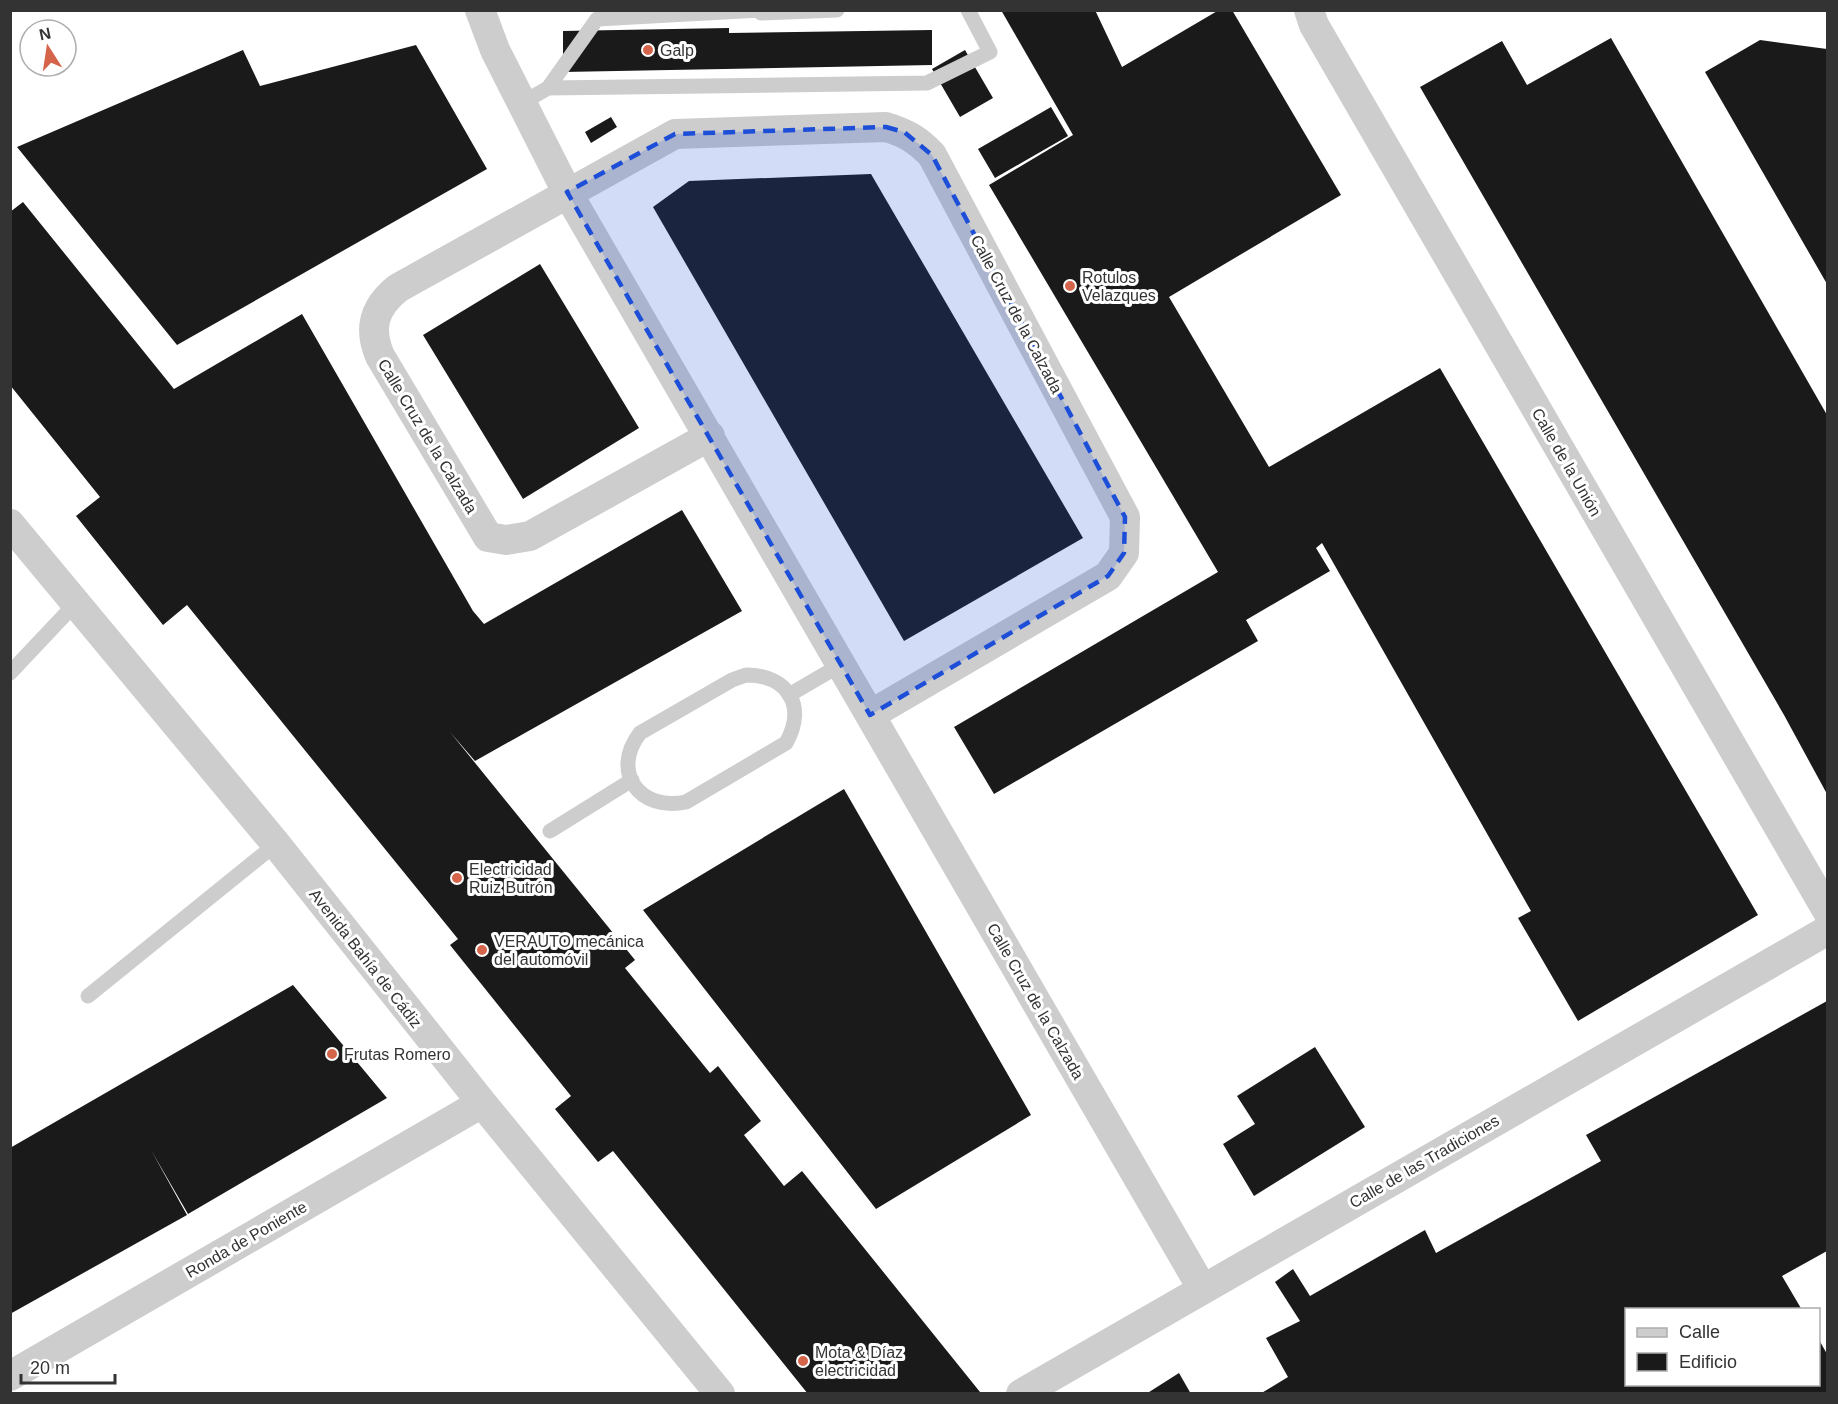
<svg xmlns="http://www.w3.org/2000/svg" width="1838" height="1404" viewBox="0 0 1838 1404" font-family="Arial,sans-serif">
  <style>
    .building { fill: #1a1a1a }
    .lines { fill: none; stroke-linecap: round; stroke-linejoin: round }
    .service { stroke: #cdcdcd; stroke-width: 15 }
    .minor { stroke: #cdcdcd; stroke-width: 30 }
    .marked { fill: #1d4ed8; fill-opacity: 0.2; stroke: #1d4ed8; stroke-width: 4.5; stroke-dasharray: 12 8; stroke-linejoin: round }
    .poi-dot { fill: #d4644a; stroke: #fff; stroke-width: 2 }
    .labels { text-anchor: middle; stroke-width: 6; stroke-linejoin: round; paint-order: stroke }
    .poi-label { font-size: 16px; fill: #333; stroke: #fff; text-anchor: start }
    .street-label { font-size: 16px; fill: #333; stroke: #fff }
  </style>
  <rect width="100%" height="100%" fill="#fff"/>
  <!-- building -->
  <path class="building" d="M1001,10H1095L1122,67L1219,10H1232L1341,195L1169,297L1269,467L1440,368L1758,915L1578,1021L1518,918L1531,911L1322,543L1316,548L1330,571L1246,620L1258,641L994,794L954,727L1218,572L989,185L1073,135Z
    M729,28V33L932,30V65L563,72V31Z
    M1611,38L1827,415V794L1784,715L1420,87L1502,41L1527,85Z
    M1760,40L1827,49V284L1705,72Z
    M416,45L487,169L177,345L17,147L243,50L260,86Z
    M965,50L993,98L960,117L932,69Z
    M1051,107L1068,136L995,178L978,149Z
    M611,117L617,127L591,143L585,132Z
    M871,174L1083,538L904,641L653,207L689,181Z
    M23,202L174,389L302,314L473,611L484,624L682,510L742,611L475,761L450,732L635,960L625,968L710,1073L718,1066L761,1121L744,1135L784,1186L802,1171L980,1392L808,1394L613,1151L598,1162L555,1109L571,1096L450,945L458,939L187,605L163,625L76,516L100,497L10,385V212Z
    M540,264L639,428L523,499L423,335Z
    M844,789L1031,1115L876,1209L643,910Z
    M293,985L387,1098L188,1214L151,1150L187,1215L10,1314V1148Z
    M1827,1001V1251L1782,1276L1802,1310H1626V1384H1818V1338L1827,1354V1394H1260L1288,1377L1266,1338L1300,1321L1275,1282L1293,1269L1310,1296L1425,1230L1436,1253L1601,1161L1586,1135Z
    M1315,1047L1365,1127L1254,1196L1223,1144L1255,1124L1237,1096Z
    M1179,1373L1191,1394H1146Z"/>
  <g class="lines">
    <!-- service -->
    <path class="service" d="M761,13L837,10
      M548,88L927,83L990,52L968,10
      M522,103L548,88L597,19L761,10
      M10,673L76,603
      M746,675C788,675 807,706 786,743L686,802C640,812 610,772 640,733L732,680Z
      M789,695L842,664
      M550,831L632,780
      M88,996L276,844"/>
    <!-- minor -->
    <path class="minor" d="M480,10L495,50L567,192L1202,1288
      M1309,10L1314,25L1828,912
      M710,436L530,536L506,540L488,537L380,356C368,328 374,307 398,288L675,134L886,127C906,133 918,140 932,155L1125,517L1124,553L1108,576L870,715
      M10,524L276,844L482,1103L720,1394
      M10,1376L482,1103
      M1021,1394L1828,930"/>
  </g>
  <!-- marked area -->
  <path class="marked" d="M886,127L904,132L932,155L1125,517L1124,553L1108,576L870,715L567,192L675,134Z"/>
  <!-- markers -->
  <g class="poi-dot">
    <circle cx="648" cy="50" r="6"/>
    <circle cx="1070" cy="286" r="6"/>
    <circle cx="457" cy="878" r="6"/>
    <circle cx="482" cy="950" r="6"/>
    <circle cx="332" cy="1054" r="6"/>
    <circle cx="803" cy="1361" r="6"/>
  </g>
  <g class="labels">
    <!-- poi labels -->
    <g class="poi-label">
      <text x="660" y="56">Galp</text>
      <text x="1082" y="283">Rotulos<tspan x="1082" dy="18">Velazques</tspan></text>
      <text x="469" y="875">Electricidad<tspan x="469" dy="18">Ruiz Butrón</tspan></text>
      <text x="494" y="947">VERAUTO mecánica<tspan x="494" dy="18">del automóvil</tspan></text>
      <text x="344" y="1060">Frutas Romero</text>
      <text x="815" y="1358">Mota &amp; Díaz<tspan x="815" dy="18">electricidad</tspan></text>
    </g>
    <!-- street labels -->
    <g class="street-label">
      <text transform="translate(1017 314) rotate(62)" y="6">Calle Cruz de la Calzada</text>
      <text transform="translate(428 436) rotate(59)" y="6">Calle Cruz de la Calzada</text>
      <text transform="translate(1567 462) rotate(60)" y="6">Calle de la Unión</text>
      <text transform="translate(366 958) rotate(52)" y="6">Avenida Bahía de Cádiz</text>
      <text transform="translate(1036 1001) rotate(60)" y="6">Calle Cruz de la Calzada</text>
      <text transform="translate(1424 1161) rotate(-30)" y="6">Calle de las Tradiciones</text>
      <text transform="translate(246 1239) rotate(-30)" y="6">Ronda de Poniente</text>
    </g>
  </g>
  <!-- border -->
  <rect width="1838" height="1404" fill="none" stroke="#333333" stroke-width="24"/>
  <!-- legend -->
  <rect x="1625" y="1308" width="195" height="78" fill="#ffffff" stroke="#adadad" stroke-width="1.5"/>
  <rect x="1637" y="1328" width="30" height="9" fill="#cdcdcd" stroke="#adadad" stroke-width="1.5"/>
  <text x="1679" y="1338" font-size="18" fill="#333333">Calle</text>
  <rect x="1637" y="1353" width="30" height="18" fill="#1a1a1a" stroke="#adadad" stroke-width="1.5"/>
  <text x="1679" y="1368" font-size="18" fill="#333333">Edificio</text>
  <!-- north arrow -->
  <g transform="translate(48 48) rotate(348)"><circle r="28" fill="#ffffff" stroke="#adadad" stroke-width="1.5"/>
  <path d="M0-4.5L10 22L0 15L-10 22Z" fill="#d4644a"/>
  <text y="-9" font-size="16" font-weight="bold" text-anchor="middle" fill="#333333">N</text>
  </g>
  <!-- scale -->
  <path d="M21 1374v9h94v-9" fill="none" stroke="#333333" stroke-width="3"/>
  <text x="30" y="1374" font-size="18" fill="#333333" stroke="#ffffff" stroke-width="4.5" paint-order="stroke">20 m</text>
</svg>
